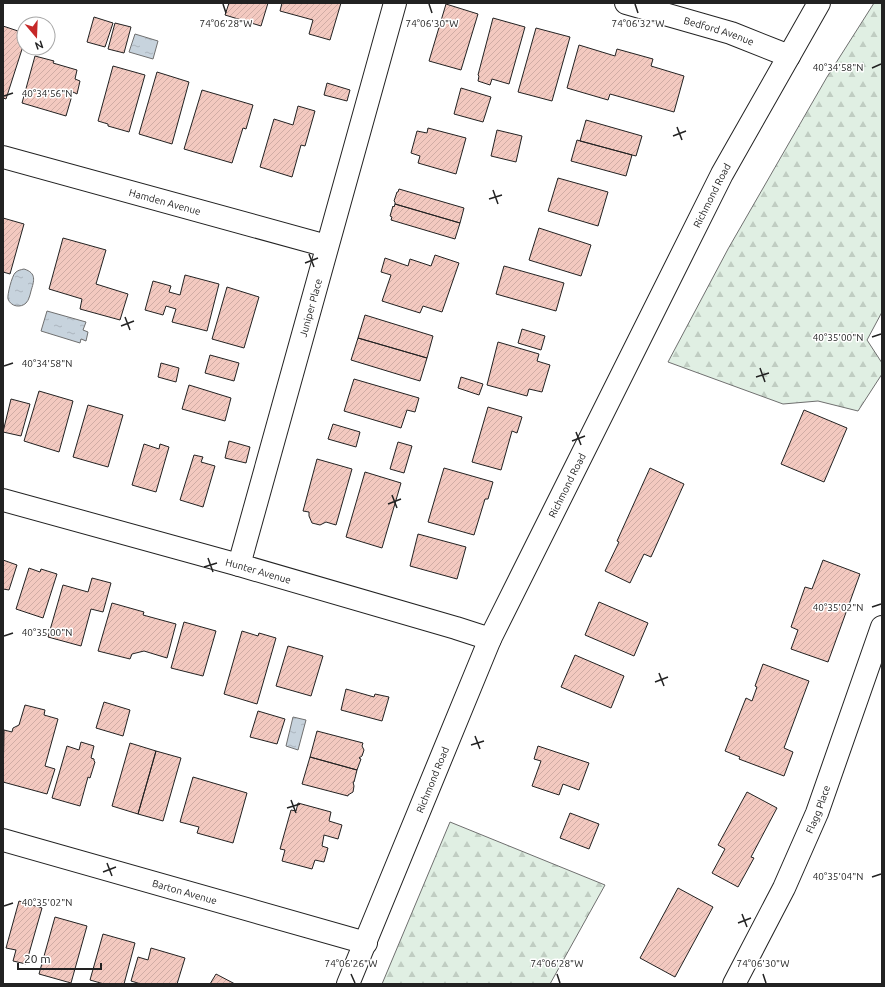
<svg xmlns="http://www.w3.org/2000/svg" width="885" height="987" viewBox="0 0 885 987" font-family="Ubuntu,sans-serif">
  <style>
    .forest { fill: url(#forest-firs); stroke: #6f6f6f }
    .water { fill: url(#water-ripples); stroke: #6f6f6f }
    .building { fill: url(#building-hatch); stroke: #222 }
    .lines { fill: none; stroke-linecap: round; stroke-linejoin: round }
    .minor-casing { stroke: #222; stroke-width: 24 }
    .secondary-casing { stroke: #222; stroke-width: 24 }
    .minor { stroke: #fff; stroke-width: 22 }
    .secondary { stroke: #fff; stroke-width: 22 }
    .ticks { fill: none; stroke: #222; stroke-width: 1.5 }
    .labels { text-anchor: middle; stroke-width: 3; stroke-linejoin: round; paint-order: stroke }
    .street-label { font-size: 10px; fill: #222; stroke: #fff }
    .ticks-label { font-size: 10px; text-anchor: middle; fill: #222; stroke: #fff; stroke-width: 3; stroke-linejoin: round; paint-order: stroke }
  </style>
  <defs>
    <pattern id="forest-firs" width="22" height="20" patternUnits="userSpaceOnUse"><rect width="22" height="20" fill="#e0efe3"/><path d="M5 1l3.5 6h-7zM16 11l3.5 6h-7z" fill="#c0cdc2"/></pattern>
    <pattern id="water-ripples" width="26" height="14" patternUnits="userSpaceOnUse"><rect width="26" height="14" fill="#c7d3dd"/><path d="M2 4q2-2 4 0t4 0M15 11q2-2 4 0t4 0" fill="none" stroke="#abb5bd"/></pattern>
    <pattern id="building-hatch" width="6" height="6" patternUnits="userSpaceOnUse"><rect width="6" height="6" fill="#f3c9c0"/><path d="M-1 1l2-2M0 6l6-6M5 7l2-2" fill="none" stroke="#d0aca5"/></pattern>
  </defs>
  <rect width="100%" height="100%" fill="#fff"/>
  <!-- forest -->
  <path class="forest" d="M874,3H882V312L867,340L882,363V374L858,411L818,401L783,404L668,362L728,249L827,77Z
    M450,822L605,885L550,984H382Z"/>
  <!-- water -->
  <path class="water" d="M135,34L158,41L153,59L129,52Z
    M24,269C37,273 34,281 31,291C30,295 29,300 26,303C21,308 11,307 8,299C7,295 12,276 15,273C18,270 20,270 24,269Z
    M47,311L86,322L83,330L88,332L86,341L81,339L80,343L41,331Z
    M293,717L306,720L298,750L286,746Z"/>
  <!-- building -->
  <path class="building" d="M229,3H268L261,26L225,15Z
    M282,3H341L330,40L309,34L313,20L280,11Z
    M446,4L478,14L461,70L429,61Z
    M94,17L113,23L105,47L87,42Z
    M493,18L525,27L509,84L492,79L490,85L478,81L479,76L478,75Z
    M115,23L131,27L124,53L108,49Z
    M3,26L24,33V43L6,99L3,98Z
    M536,28L570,37L552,101L518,92Z
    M579,45L615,56L617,49L653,59L651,66L684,76L674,112L610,94L608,100L567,88Z
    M35,56L54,61L53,63L77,70L75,79L80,81L77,94L73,92L66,116L22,103Z
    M113,66L145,75L129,132L108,126V124L98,121Z
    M157,72L189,82L172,144L139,134Z
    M327,83L350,90L347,101L324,95Z
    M461,88L491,97L483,122L454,114Z
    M202,90L253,105L246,129L243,128L232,163L184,149Z
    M298,106L315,111L305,146L301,145L292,177L260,167L274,119L293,125Z
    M586,120L642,136L636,156L580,141Z
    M428,128L466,138L456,174L418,163L420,156L411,153L417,131L427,133Z
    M497,130L522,136L516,162L491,156Z
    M577,140L632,155L626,176L571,161Z
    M558,178L608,192L598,226L548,211Z
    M399,189L464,208L460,223L395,204V202L394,201L397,192H398Z
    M395,204L460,223L455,239L391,220L392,217L390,216L393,206L394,207Z
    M3,218L24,224L10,274L3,272Z
    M539,228L591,245L581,276L529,260Z
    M63,238L106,250L96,284L128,294L120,320L80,309L82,299L49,289Z
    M435,255L459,263L442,312L423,306L420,313L382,301L391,275L381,272L385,258L408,266L410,259L431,266Z
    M504,266L564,283L556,311L496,294Z
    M185,275L219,284L207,331L172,322L176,309L166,306L163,315L145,310L153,281L171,286L169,292L180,295Z
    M227,287L259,297L244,348L212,339Z
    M365,315L433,336L427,358L358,338Z
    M522,329L545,336L541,350L518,343Z
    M358,338L427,358L420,381L351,360Z
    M498,342L539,354L537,361L550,365L542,392L529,389L527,396L487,385Z
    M210,355L239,363L234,381L205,373Z
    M161,363L179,368L176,382L158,377Z
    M461,377L483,384L479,395L458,388Z
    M354,379L419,398L415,412L407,410L401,428L344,411Z
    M189,385L231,398L225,421L182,409Z
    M39,391L73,401L59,452L24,441Z
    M11,399L30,404L21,436L3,432Z
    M88,405L123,415L108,467L73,457Z
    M488,407L522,417L517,433L512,431L501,470L472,462Z
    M804,410L847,428L824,482L781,464Z
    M333,424L360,432L356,447L328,439Z
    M229,441L250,447L246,463L225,458Z
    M398,442L412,446L404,473L390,469Z
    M144,444L159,449L160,444L169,447L156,492L132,485Z
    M194,455L203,457L201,462L215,466L203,507L180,500Z
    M317,459L352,469L336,525L326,522L320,525L312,523L309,516V512L303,511Z
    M444,468L493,482L488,499H485L474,535L428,522Z
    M650,468L684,484L651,557L644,554L630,583L605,571L619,542L617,541Z
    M365,472L401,483L382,548L346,537Z
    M418,534L466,547L457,579L410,566Z
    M3,560L17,565L9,590L3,589Z
    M823,560L860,574L828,662L791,649L798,630L791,627L805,587L812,589Z
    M29,568L40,572L41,569L57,574L43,618L16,609Z
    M92,578L111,583L103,612L91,609L81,646L48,637L63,585L88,592Z
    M599,602L648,623L634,656L585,635Z
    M112,603L144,612L143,615L176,624L167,658L144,651L132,654L130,659L98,651Z
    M184,622L216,631L203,676L171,668Z
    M242,631L258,636L259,633L276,638L257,704L224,694Z
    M288,646L323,656L311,696L276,686Z
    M575,655L624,676L611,708L561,687Z
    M763,664L809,681L784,748L793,752L784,776L739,759L740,757L725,751L746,698L752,701L757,687L755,686Z
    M346,689L374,697L375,694L389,697L382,721L341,710Z
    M104,702L130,710L123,736L96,728Z
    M25,705L45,710L44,715L58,719L45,766L55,769L47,794L3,782L4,730L12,732L13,728L19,725Z
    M258,711L285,719L277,744L250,737Z
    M317,731L363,743L362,746L364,750L362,756L359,758L361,759L357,770L310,757Z
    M81,742L94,746L91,758L94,759V761L95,762L90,778L88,777L80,806L52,798L67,746L79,750Z
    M130,743L156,751L138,814L112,806Z
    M538,746L589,763L579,790L563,784L559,795L532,786L541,761L534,759Z
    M156,751L181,758L163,821L138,814Z
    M310,757L357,770L354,782H353L354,786L353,792L348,795V796L302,784Z
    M193,777L247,793L233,843L197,833L199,827L180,822Z
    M747,792L777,808L751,857L754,858L738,887L712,873L725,849L718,845Z
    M298,803L331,812L329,821L342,825L338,839L324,835L322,846L328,848L324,862L315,860L312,869L282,861L285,850L280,849L291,810L296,811Z
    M570,813L599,824L589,849L560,838Z
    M678,888L713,907L675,977L640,958Z
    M19,901L42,908L26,964L13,961L16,950L6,948Z
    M55,917L87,926L71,983L39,974Z
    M103,934L135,943L124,984H104L90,980Z
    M151,948L185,958L177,984H141L131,981L138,957L148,960Z
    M216,974L235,984H210Z"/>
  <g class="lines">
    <defs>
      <g id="minor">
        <path id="s1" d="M626,3L731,33L789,56"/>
        <path id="s2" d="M3,157L327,246"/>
        <path id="s3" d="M3,500L239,565L456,628L490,639"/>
        <path id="s4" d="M239,565L395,3"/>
        <path id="s5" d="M3,840L366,943"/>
        <path id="s6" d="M734,984L784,888L817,813L882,627"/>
      </g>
      <g id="secondary">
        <path id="s7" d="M348,984L490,639L722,174L819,3"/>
      </g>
    </defs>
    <!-- minor casing -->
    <use href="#minor" class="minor-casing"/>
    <!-- secondary casing -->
    <use href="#secondary" class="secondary-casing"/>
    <!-- minor -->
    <use href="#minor" class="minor"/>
    <!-- secondary -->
    <use href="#secondary" class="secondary"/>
  </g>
  <!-- ticks -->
  <path class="ticks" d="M223,4L226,13M429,4L432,13M635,4L638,13M872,68L881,64M4,96L13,93M677,127L682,140M673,136L686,131M493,190L498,204M489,199L502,195M309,254L314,267M305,263L318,258M125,317L130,330M121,326L134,321M872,337L881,334M4,366L13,363M760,368L765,382M756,377L769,373M576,432L581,445M572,441L585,436M392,495L397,508M388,504L401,499M208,558L213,572M204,567L217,563M872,607L881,604M4,636L13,633M659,673L664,686M655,682L668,677M475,736L480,749M471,745L484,741M291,800L296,813M287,808L300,804M107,863L112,876M103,872L116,867M872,877L881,874M4,906L13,903M742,914L747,927M738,923L751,918M351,974L355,983M557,974L560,983M763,974L766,983"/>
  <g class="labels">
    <!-- street labels -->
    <g class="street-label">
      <text dy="4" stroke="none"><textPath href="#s1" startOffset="97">Bedford Avenue</textPath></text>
      <text dy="4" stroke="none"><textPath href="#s7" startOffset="869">Richmond Road</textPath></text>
      <text dy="4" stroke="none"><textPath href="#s2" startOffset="168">Hamden Avenue</textPath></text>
      <text dy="4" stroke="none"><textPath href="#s4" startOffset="267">Juniper Place</textPath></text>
      <text dy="4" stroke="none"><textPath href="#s7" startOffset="545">Richmond Road</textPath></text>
      <text dy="4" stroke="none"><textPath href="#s3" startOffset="265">Hunter Avenue</textPath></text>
      <text dy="4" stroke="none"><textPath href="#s7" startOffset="221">Richmond Road</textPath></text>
      <text dy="4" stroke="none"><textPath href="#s6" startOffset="194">Flagg Place</textPath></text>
      <text dy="4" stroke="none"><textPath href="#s5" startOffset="189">Barton Avenue</textPath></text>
    </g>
  </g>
  <g class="ticks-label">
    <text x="226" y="27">74°06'28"W</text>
    <text x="432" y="27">74°06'30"W</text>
    <text x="638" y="27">74°06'32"W</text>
    <text x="838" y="71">40°34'58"N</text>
    <text x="47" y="97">40°34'56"N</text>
    <text x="838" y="341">40°35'00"N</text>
    <text x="47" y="367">40°34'58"N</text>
    <text x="838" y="611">40°35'02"N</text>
    <text x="47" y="636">40°35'00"N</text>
    <text x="838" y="880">40°35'04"N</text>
    <text x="47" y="906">40°35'02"N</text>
    <text x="351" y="967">74°06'26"W</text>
    <text x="557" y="967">74°06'28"W</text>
    <text x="763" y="967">74°06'30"W</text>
  </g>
  <!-- border -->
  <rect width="885" height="987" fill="none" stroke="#222222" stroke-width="8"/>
  <!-- north arrow -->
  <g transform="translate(36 36) rotate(161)"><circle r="19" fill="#ffffff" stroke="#a7a7a7"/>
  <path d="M0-3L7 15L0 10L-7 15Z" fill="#c62828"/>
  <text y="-6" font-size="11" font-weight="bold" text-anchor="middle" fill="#222222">N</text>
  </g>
  <!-- scale -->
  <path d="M18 963v6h83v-6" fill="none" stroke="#222222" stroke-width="2"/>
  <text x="24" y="963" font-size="12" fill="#222222" stroke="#ffffff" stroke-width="3" paint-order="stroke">20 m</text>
</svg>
